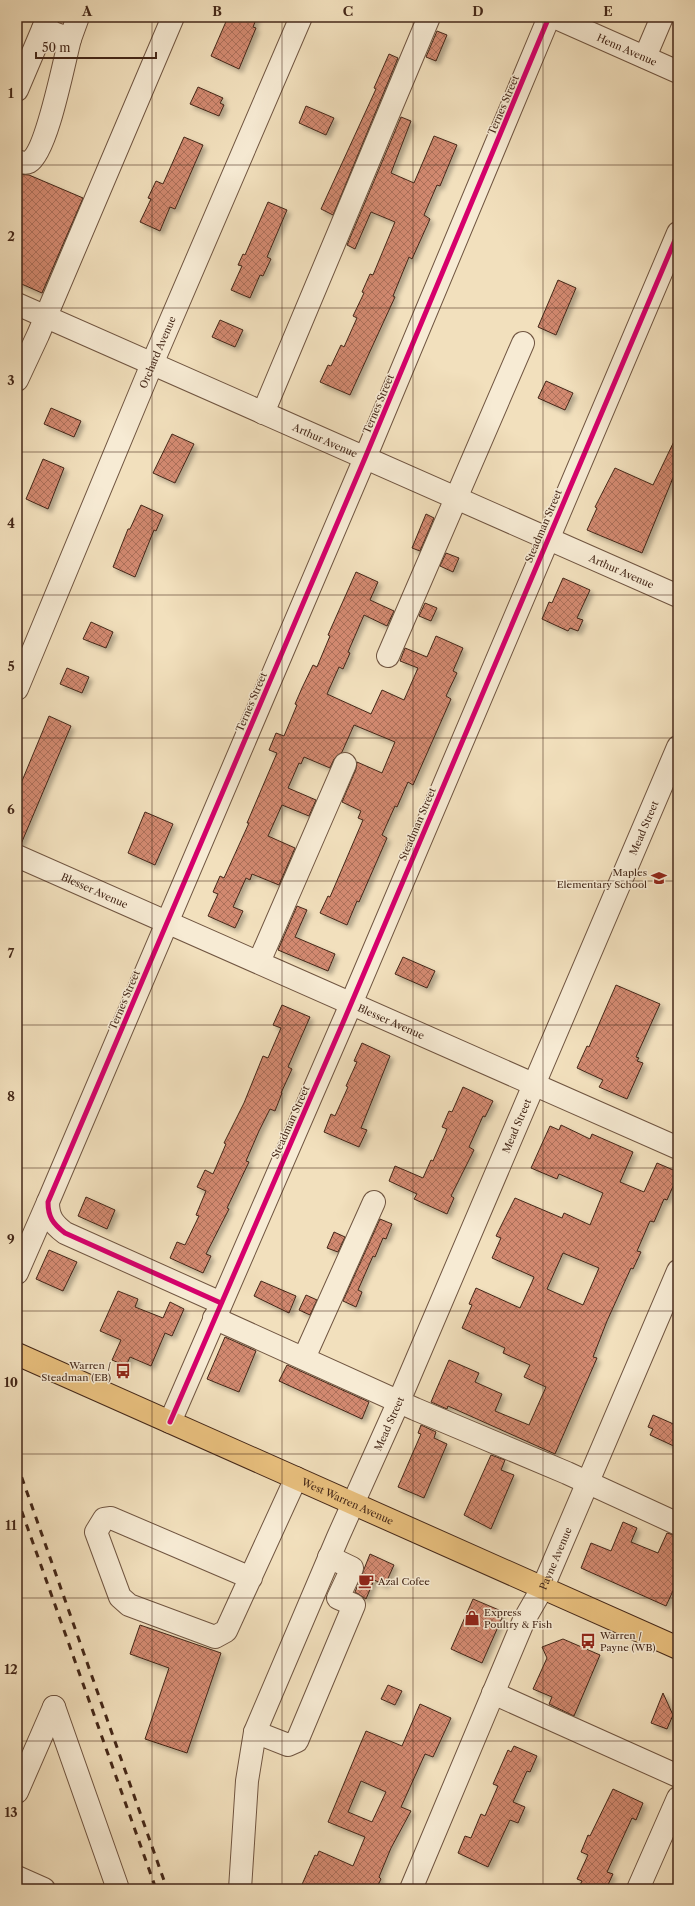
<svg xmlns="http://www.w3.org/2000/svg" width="695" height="1906" viewBox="0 0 695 1906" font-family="'Libre Caslon Text',serif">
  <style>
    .building { fill: url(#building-cross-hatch); stroke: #442718; fill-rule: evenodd; filter: url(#shadow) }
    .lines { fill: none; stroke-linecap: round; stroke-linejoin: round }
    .minor-casing { stroke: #705541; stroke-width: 24 }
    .major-casing { stroke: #442718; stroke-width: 24 }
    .minor { stroke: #f7ebd4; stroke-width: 22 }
    .major { stroke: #e9c07e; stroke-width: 22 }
    .rail { stroke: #442718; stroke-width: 3; stroke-dasharray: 7 7; stroke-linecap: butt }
    .cycleway-casing { stroke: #f7ebd4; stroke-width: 8 }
    .cycleway { stroke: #d6006c; stroke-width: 5 }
    .grid { fill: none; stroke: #442718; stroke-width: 1; stroke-opacity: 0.55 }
    .labels { text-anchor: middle; stroke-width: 3; stroke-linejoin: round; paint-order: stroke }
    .street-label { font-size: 10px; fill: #442718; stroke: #f7ebd4 }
    .poi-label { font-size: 10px; fill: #442718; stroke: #f7ebd4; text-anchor: start }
    .neatline { fill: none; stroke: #442718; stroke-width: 1.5 }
    .grid-label { font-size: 13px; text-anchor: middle; font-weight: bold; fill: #442718 }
  </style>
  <defs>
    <pattern id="building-cross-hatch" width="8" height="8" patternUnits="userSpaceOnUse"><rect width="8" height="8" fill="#d2896f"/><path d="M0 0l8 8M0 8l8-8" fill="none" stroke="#ac705a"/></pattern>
    <filter id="shadow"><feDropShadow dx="3.5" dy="3.5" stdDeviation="2" flood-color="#0004"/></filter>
  </defs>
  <rect width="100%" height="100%" fill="#f2e0bd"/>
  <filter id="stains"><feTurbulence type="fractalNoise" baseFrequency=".005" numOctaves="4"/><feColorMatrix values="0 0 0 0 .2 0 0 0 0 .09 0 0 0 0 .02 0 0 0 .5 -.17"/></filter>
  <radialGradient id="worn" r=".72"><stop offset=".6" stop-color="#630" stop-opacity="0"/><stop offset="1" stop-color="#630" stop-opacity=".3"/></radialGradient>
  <!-- building -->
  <path class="building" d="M228,17H257L253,27L256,28L239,69L211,56Z
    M437,31L447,35L436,61L426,57Z
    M389,54L398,58L333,215L321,209L376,89L374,88Z
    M198,87L223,98L220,103L224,105L219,116L190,104Z
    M306,106L334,118L326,135L299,123Z
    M401,117L411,121L391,173L414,183L434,136L457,145L440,186L437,185L424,215L430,219L412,259L409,257L393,296L395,297L350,395L320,382L328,365L331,366L341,345L344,347L357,318L353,316L364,293L362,292L370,274L373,275L395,222L371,212L355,249L347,245Z
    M184,137L203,145L175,209L170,207L160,231L140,222L151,199L148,198L156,181L163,184Z
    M17,174L29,175L83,198L42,293L17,282Z
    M268,202L287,210L267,257L271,259L263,276L260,275L250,298L231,290L242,266L238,265L243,254L245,255Z
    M558,280L576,288L556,335L538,327Z
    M220,320L243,330L235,347L212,337Z
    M546,381L573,393L565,410L538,398Z
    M51,408L81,421L74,437L44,424Z
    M678,433V475L675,473L642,553L587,530L597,508L595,507L615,468L653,485Z
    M172,434L194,444L175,483L153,473Z
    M43,459L64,468L48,509L26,499Z
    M141,505L163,515L156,531L154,530L135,577L113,567L128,529H130Z
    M426,514L434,518L420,551L412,548Z
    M446,553L459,558L453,572L440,566Z
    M356,572L378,582L370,600L394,611L387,626L364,615L348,652L350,653L343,669L339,667L327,694L371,714L382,690L404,700L418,668L400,661L405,648L427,657L436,636L463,648L453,671L457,673L446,696L451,699L413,785L408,782L397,807L395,806L382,835L387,838L359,902L357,901L347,925L320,913L328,896L330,897L363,820L358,818L361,811L342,802L356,769L357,762L382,773L395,742L354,725L342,752L334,759L330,768L304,757L301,764L299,763L288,788L316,800L309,816L282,805L268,836L295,848L279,885L252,874L250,880L246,878L233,907L243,911L235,928L208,916L218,894L213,892L220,876L224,878L249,823H247L277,753L269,750L276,733L284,736L297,705L295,704L302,688L313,665L317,667L330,636L328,635Z
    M563,578L590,590L577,618L583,620L578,631L570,628L568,631L542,619L549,602L552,603Z
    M425,603L437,608L431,621L419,616Z
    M91,622L113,632L106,648L83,639Z
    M67,668L89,677L82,693L60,684Z
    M49,716L71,726L21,844H17V793Z
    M145,812L173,824L155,865L128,853Z
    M297,906L307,910L295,937L335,954L328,971L278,950Z
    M403,957L435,971L427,988L395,974Z
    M616,985L660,1004L636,1057L639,1058L637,1061L643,1063L627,1099L599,1087L603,1080L577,1068L587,1046L589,1047Z
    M282,1005L310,1017L288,1067L292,1069L281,1093H282L275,1111L270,1109L259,1131L246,1161L249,1162L227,1208L229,1209L206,1254L211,1256L203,1273L170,1258L177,1242L185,1245L199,1216L196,1215L206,1191L197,1187L205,1170L213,1174L226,1144L224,1143L244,1103L263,1056L268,1058L281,1028L273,1025Z
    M362,1043L390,1056L361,1128L367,1130L359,1147L324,1132L331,1114L335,1116L348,1087L346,1086L357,1062L354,1061Z
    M463,1087L493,1101L485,1117L483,1116L469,1147L474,1150L451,1196L454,1198L447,1214L414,1199L417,1194L389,1181L395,1166L423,1178L431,1160L433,1161L447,1129L442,1127L449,1111L452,1112Z
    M561,1125L590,1139L592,1134L633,1152L620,1182L644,1192L657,1163L678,1172V1175L667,1200L664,1199L654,1222L650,1221L637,1251L641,1252L633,1269L631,1268L607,1321L593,1357L597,1358L555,1454L448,1406L447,1409L431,1402L449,1360L479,1373L475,1382L502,1394L495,1411L529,1425L546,1387L524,1377L530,1365L503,1353L505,1348L462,1328L472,1305L469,1304L476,1288L520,1308L532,1282L534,1277L492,1258L501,1238L496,1236L515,1198L562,1218L564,1213L590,1225L603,1193L559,1174L557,1179L531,1168L550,1126L559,1130ZM563,1253L599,1268L583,1305L547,1289Z
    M86,1197L115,1210L107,1229L78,1216Z
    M380,1219L392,1224L386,1239L383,1238L375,1257L373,1256L358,1290L362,1292L356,1307L343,1301Z
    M334,1232L345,1237L338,1252L327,1248Z
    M49,1250L77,1262L63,1291L36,1279Z
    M261,1281L296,1296L289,1313L254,1296Z
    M118,1291L138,1299L135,1307L163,1318L170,1302L184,1309L172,1336L165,1333L151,1366L130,1357L126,1366L112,1360L121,1340L100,1331Z
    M306,1295L317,1300L310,1315L299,1310Z
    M225,1337L256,1351L239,1392L207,1379Z
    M287,1365L369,1402L362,1419L279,1381Z
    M653,1415L678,1426V1448L650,1435L653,1429L648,1427Z
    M421,1425L436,1432L434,1438L447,1444L424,1498L398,1487L421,1434L418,1433Z
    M491,1455L505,1460L501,1470L514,1475L491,1529L464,1515Z
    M623,1522L637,1528L631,1542L658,1553L667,1533L678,1536V1580L666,1606L581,1568L591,1543L611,1551Z
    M370,1554L394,1565L385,1585L374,1580L366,1599L355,1592Z
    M473,1599L499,1610L502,1618L482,1663L451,1649Z
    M140,1625L221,1653L187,1753L145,1739L169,1668L130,1654Z
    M563,1639L600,1655L574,1716L549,1704L552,1697L533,1689L547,1658L542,1647Z
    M388,1685L402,1691L395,1705L381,1699Z
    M663,1693L673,1715L667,1729L651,1723Z
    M420,1704L451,1718L433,1757L425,1754L401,1807L411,1811L391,1848L379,1877L381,1879L376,1889H300L315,1855L317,1856L319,1851L353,1866L365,1837L328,1822L360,1745L366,1731L402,1746ZM361,1781L386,1792L372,1822L348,1812Z
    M514,1746L537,1756L530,1772L527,1771L513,1802L525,1807L518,1823L510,1820L488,1867L458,1853L465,1836L471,1838L481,1814L485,1816L498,1786L493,1784L508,1750L511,1752Z
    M613,1789L643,1803L636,1820L632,1818L607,1872L613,1874L606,1889H578L582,1881L577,1879L588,1855L581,1852L588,1835L590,1836Z"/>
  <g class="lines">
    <defs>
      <g id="minor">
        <path id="s1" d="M554,17L678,72"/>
        <path d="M70,39L78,17"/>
        <path d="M645,57L662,17"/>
        <path d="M17,90L48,17"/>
        <path d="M17,161C21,162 25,164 29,162C47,152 64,61 70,39L43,29"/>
        <path id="s2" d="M17,304L678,596"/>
        <path d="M17,380L38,335L173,17"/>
        <path d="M263,413L429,17"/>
        <path d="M388,656L523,343"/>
        <path id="s3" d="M17,689L152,364L301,17"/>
        <path id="s4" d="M17,856L678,1148"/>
        <path d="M259,962L345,764"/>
        <path d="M17,1273L48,1202"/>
        <path d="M221,1303L65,1233C53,1224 48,1217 48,1202L365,458L549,17"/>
        <path d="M214,1318L415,1409L567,1473L678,1524"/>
        <path d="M304,1358L374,1202"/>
        <path d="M170,1422L345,1018L678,233"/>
        <path d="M251,1578L111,1518L104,1519L96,1532L120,1597L129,1605L215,1637L226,1631L296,1478"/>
        <path d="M493,1693L678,1776"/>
        <path d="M54,1707L118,1889"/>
        <path d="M255,1732L288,1745L297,1741L354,1605L338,1598L352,1568L329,1557"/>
        <path d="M17,1792L54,1707"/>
        <path d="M17,1877L44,1889"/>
        <path id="s5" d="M240,1889L247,1781L255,1732L338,1537L399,1401L678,747"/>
        <path id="s6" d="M411,1889L524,1620L543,1587L678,1271"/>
        <path d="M638,1889L678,1798"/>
      </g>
      <g id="major">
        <path id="s7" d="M17,1354L678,1648"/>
      </g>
    </defs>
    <!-- minor casing -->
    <use href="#minor" class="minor-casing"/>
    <!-- major casing -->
    <use href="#major" class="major-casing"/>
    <!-- minor -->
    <use href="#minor" class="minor"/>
    <!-- major -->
    <use href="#major" class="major"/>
    <!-- rail -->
    <path class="rail" d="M17,1464L167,1889
      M17,1498L156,1889"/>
    <defs>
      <path id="cycleway" d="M221,1303L65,1233C53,1224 48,1217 48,1202L365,458L549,17
        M170,1422L345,1018L678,233"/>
    </defs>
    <!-- cycleway casing -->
    <use href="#cycleway" class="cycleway-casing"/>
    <!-- cycleway -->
    <use href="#cycleway" class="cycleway"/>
  </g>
  <!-- grid -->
  <path class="grid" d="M152,17V1889M282,17V1889M413,17V1889M543,17V1889M17,165H678M17,308H678M17,452H678M17,595H678M17,738H678M17,881H678M17,1025H678M17,1168H678M17,1311H678M17,1454H678M17,1598H678M17,1741H678"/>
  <!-- icons -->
  <defs>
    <symbol id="school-bare" viewBox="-9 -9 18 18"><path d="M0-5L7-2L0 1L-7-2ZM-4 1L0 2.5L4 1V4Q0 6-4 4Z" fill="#8f2418" stroke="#f7ebd4" stroke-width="2.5" paint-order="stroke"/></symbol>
    <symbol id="bus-bare" viewBox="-9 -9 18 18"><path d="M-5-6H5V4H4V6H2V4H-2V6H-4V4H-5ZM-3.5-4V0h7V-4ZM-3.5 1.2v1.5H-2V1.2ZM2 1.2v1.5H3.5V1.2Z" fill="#8f2418" stroke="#f7ebd4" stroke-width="2.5" paint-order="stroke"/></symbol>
    <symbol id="cafe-bare" viewBox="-9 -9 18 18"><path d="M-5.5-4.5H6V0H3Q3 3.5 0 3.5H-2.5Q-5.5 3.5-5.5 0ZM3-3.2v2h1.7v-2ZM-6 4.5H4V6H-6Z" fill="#8f2418" stroke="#f7ebd4" stroke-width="2.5" paint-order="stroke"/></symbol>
    <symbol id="shop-bare" viewBox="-9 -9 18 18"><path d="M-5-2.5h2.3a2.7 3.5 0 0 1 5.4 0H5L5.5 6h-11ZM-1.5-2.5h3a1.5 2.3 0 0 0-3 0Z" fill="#8f2418" stroke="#f7ebd4" stroke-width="2.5" paint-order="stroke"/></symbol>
  </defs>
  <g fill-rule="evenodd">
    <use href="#school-bare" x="648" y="867" width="22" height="22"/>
    <use href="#bus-bare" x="112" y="1360" width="22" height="22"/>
    <use href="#cafe-bare" x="355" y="1570" width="22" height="22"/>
    <use href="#shop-bare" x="461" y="1607" width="22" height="22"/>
    <use href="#bus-bare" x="577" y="1630" width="22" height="22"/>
  </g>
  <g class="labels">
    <!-- street labels -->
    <g class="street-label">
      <text dy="4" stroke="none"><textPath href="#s1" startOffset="80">Henn Avenue</textPath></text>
      <text transform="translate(503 105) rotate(-67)" y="4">Ternes Street</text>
      <text dy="4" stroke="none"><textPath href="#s3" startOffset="365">Orchard Avenue</textPath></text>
      <text transform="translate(378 404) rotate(-67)" y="4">Ternes Street</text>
      <text dy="4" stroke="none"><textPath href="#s2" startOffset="337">Arthur Avenue</textPath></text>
      <text transform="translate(543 526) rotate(-67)" y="4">Steadman Street</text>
      <text dy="4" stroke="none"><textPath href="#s2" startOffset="661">Arthur Avenue</textPath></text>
      <text transform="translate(251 702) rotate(-67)" y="4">Ternes Street</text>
      <text transform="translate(417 824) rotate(-67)" y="4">Steadman Street</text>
      <text dy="4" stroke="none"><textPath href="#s5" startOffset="1142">Mead Street</textPath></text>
      <text dy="4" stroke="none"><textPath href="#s4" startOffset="85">Blesser Avenue</textPath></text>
      <text transform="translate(124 1000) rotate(-67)" y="4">Ternes Street</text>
      <text dy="4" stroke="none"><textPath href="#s4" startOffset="409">Blesser Avenue</textPath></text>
      <text transform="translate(290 1122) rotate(-66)" y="4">Steadman Street</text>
      <text dy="4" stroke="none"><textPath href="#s5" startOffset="818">Mead Street</textPath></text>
      <text dy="4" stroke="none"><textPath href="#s5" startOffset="494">Mead Street</textPath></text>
      <text dy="4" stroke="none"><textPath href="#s7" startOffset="362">West Warren Avenue</textPath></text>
      <text dy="4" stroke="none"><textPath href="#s6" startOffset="361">Payne Avenue</textPath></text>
    </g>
    <!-- poi labels -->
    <g class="poi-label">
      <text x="647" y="876" text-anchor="end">Maples<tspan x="647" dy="12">Elementary School</tspan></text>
      <text x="111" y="1369" text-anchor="end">Warren /<tspan x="111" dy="12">Steadman (EB)</tspan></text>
      <text x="378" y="1585">Azal Cofee</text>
      <text x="484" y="1616">Express<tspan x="484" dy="12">Poultry &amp; Fish</tspan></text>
      <text x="600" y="1639">Warren /<tspan x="600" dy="12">Payne (WB)</tspan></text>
    </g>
  </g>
  <!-- margin -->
  <rect width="695" height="1906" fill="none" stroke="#f2e0bd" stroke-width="44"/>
  <!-- scale -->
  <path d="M36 52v6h120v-6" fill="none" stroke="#442718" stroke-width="2"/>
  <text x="42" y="52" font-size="12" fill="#442718" stroke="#f7ebd4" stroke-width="3" paint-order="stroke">50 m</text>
  <rect x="22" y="22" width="651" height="1862" class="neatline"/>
  <g class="grid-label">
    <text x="87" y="16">A</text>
    <text x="217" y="16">B</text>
    <text x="348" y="16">C</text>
    <text x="478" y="16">D</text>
    <text x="608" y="16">E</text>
    <text x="11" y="98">1</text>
    <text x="11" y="241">2</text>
    <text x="11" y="385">3</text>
    <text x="11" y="528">4</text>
    <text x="11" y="671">5</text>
    <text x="11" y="814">6</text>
    <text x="11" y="958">7</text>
    <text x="11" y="1101">8</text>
    <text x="11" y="1244">9</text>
    <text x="11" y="1387">10</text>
    <text x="11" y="1530">11</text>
    <text x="11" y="1674">12</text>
    <text x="11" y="1817">13</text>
  </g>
  <rect width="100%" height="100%" filter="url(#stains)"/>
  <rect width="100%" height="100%" fill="url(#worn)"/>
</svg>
